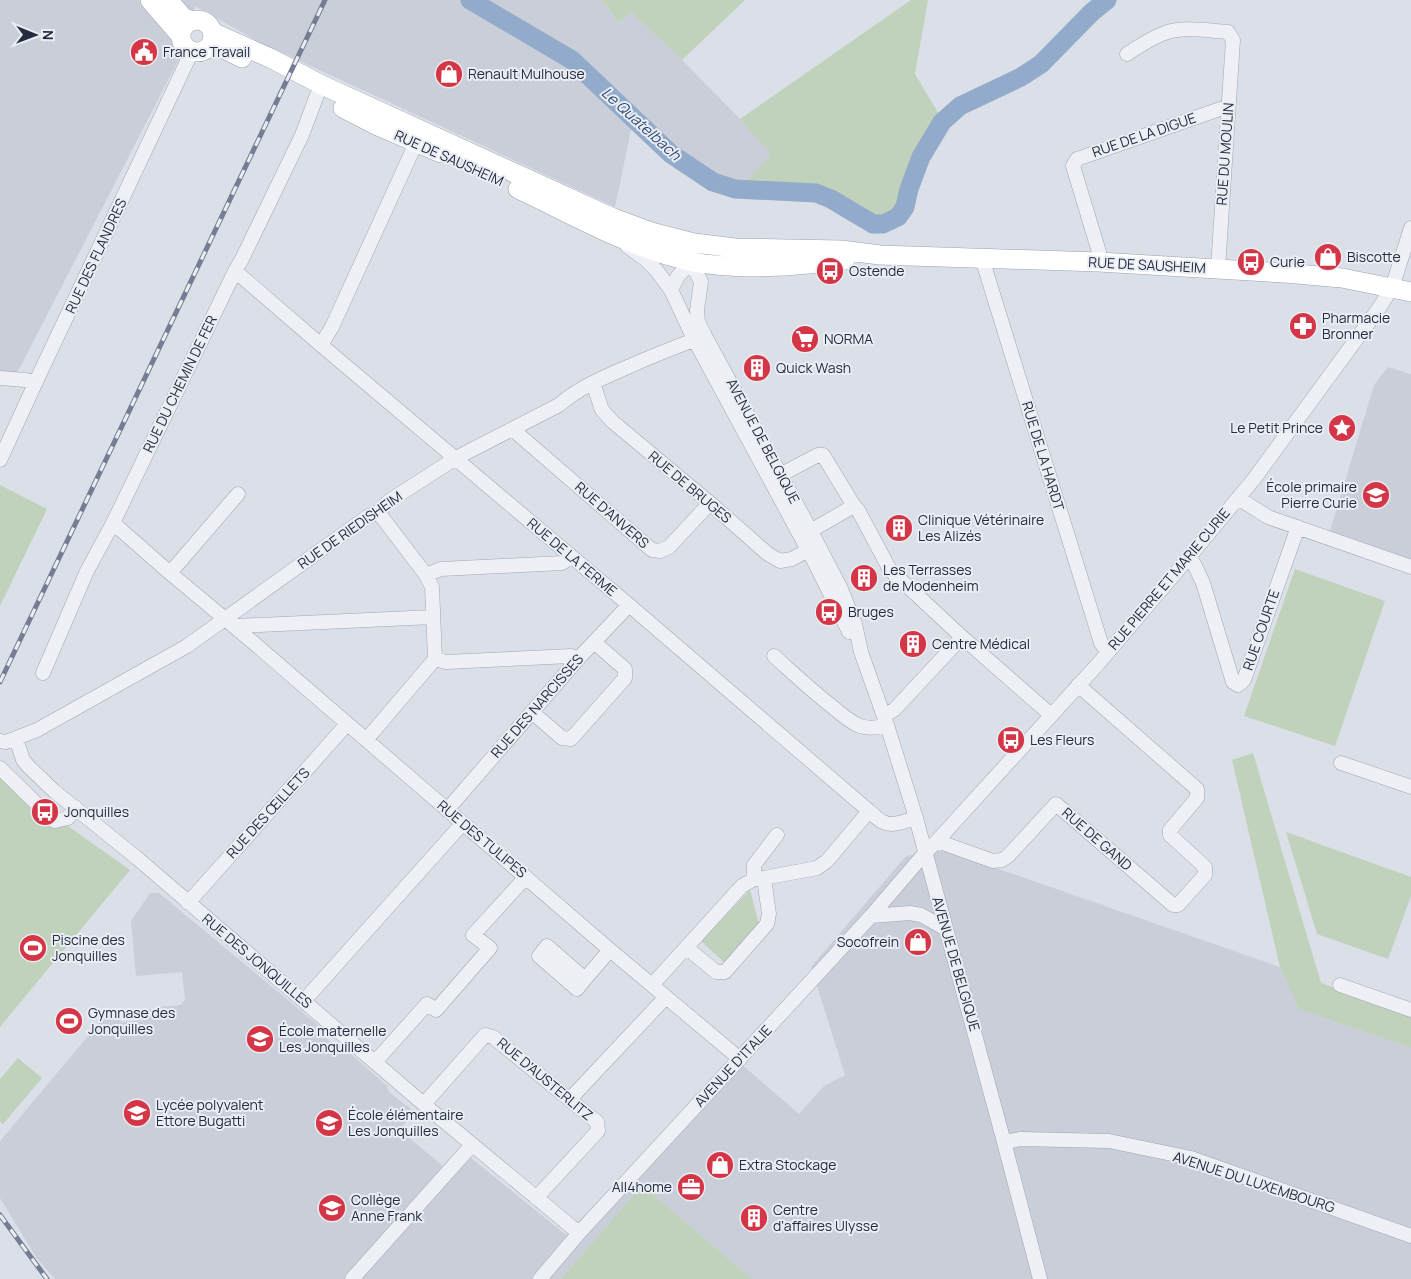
<svg xmlns="http://www.w3.org/2000/svg" width="1411" height="1279" viewBox="0 0 1411 1279" font-family="Manrope,sans-serif">
  <style>
    .built { fill: #c9ced9 }
    .green { fill: #c0d1bc }
    .lines { fill: none; stroke-linecap: round; stroke-linejoin: round }
    .river { stroke: #93abca; stroke-width: 19 }
    .minor-casing { stroke: #a0a6b1; stroke-width: 15 }
    .major-casing { stroke: #9aa3b3; stroke-width: 20 }
    .minor { stroke: #eef0f5; stroke-width: 14 }
    .major { stroke: #fff; stroke-width: 19 }
    .rail-casing { stroke: #747d91; stroke-width: 5 }
    .rail { stroke: #eaeef4; stroke-width: 3; stroke-dasharray: 9; stroke-linecap: butt }
    .labels { text-anchor: middle; stroke-width: 4; stroke-linejoin: round; paint-order: stroke }
    .poi-label { font-size: 14px; fill: #242c3d; stroke: #eaeef4; text-anchor: start }
    .street-label { font-size: 14px; fill: #242c3d; stroke: #eaeef4 }
    .water-label { font-size: 15px; font-style: italic; fill: #2c4973; stroke: #eaeef4 }
  </style>
  <rect width="100%" height="100%" fill="#dbdfe7"/>
  <!-- built -->
  <path class="built" d="M0,0H602L618,22L631,12L682,60L740,119L772,155L740,188L632,125L615,207L261,43L195,6L179,59L14,379L0,378Z
    M1388,367L1411,374V560L1330,531L1374,385Z
    M944,850L1280,967L1299,1009L1411,1048V1279H752L642,1185L561,1279H55L36,1257L0,1198V1141L109,1011L122,1022L148,1020V1010L157,1009L158,1007L180,1005L185,1000L182,972L136,976L131,921L150,893H159L318,1025L319,1032L335,1046H342L387,1086L389,1092L411,1109V1116L400,1130L444,1167L461,1150L566,1235L733,1057L799,1114L824,1086L845,1075L811,967L906,856Z"/>
  <!-- green -->
  <path class="green" d="M602,0H745L682,60L631,12L618,22Z
    M911,0H928L915,74L940,116L918,156L895,210L873,219L819,188H740L771,155L740,119Z
    M0,485L47,509L0,606Z
    M1295,569L1385,601L1335,746L1244,716Z
    M1253,753L1321,983L1411,1016V1048L1299,1009L1280,967L1232,760Z
    M0,778L130,870L0,1027Z
    M1286,832L1411,877V896L1388,959L1317,934Z
    M750,890L759,924L725,963L701,941Z
    M18,1058L42,1078L3,1124L0,1122V1079Z
    M642,1185L752,1279H561Z"/>
  <g class="lines">
    <!-- river -->
    <path class="river" d="M470,0L572,60L671,154L713,182L735,189L816,193L831,199L873,224H883L898,217L905,207L909,189L921,157L942,122L960,106L1021,77L1041,64L1092,12L1107,0"/>
    <defs>
      <path id="minor" d="M1127,54C1139,46 1151,38 1165,33C1184,26 1208,31 1228,32L1233,40L1218,268
        M627,246L645,259L657,271L671,290L694,339L815,563L849,632
        M984,258V265L1101,643L1108,652
        M691,262L701,282L697,310L698,322L705,336L811,531L841,589L855,624L861,652L887,725L916,818L1004,1142L1040,1279
        M1099,262V252L1073,166L1077,159L1220,109L1228,108
        M235,271L321,345L629,605L869,811C874,815 878,820 883,822C893,827 906,821 916,818
        M671,290L678,276L691,262
        M321,345L332,327L416,143
        M0,378L25,380L36,382
        M593,383L602,410L613,422L710,503L768,554L780,561L792,559L808,550
        M514,428L518,434L652,550L660,551L669,547L710,503
        M0,460L40,373L192,51
        M780,475L818,455H823L854,506L858,510L890,570L962,637L1051,715
        M1238,498L1268,517L1411,567
        M113,523L170,573L255,644L610,950L740,1059
        M805,534L854,506
        M1189,557L1194,564L1203,583L1233,682L1238,685L1244,680L1298,527
        M170,573L238,494
        M426,575L441,569L562,563L571,557
        M235,626L433,617
        M774,656C794,674 813,692 834,708C842,715 850,722 860,726C869,729 878,728 887,725
        M435,659L446,662L571,656L578,659
        M43,673L87,571L113,523L235,271L242,259L302,135L317,95
        M532,712L562,738L571,739L625,678V669L594,642
        M884,715L894,710L962,637
        M16,738L23,760L29,767L54,791L137,858L427,1107L579,1233
        M366,740L435,659L432,587L426,575L378,512
        M0,741L6,742L37,730L187,646L367,517L378,512L389,501L456,458L559,405C577,389 600,379 623,369C650,357 677,346 705,336
        M1341,763L1411,787
        M0,768L45,812L55,821L68,818L75,807
        M447,810L578,659L629,605
        M937,841L993,861L1002,860L1008,856L1056,804L1173,905H1178L1205,875V867L1170,835V830L1197,798V789L1078,685
        M754,879V865L777,835
        M188,903L347,724
        M871,916L910,913L921,915L946,929
        M687,948L716,972H725L767,924L769,914L764,878
        M585,979L577,989L539,956L547,946L585,979L610,950
        M652,985L742,886L754,879L764,878L817,868L827,861L869,811
        M1340,985L1411,1010
        M310,994L463,823
        M375,1062L427,1004L436,1010L490,948L473,935L526,877
        M570,1099L666,997
        M424,1104L485,1035L493,1037L597,1122L598,1131L536,1198
        M1004,1142L1021,1139L1109,1141L1191,1158L1411,1236
        M352,1279L472,1145
        M540,1279L579,1233L871,916L925,853L937,841L1098,664L1189,557L1254,479L1377,311L1392,288L1411,228"/>
      <path id="major" d="M150,0L181,36
        M168,0L184,18L193,21
        M181 36a16 16 0 1 1 32 0a16 16 0 1 1-32 0Z
        M212,32L270,58L322,85L613,218L651,232L694,243L735,248L841,250L880,255L1099,262L1285,273L1342,278L1411,292
        M210,46L226,50L242,58
        M343,108L378,126L441,153
        M518,189C565,211 611,237 660,253C671,256 682,260 693,262C741,271 796,266 845,260"/>
    </defs>
    <!-- minor casing -->
    <use href="#minor" class="minor-casing"/>
    <!-- major casing -->
    <use href="#major" class="major-casing"/>
    <!-- minor -->
    <use href="#minor" class="minor"/>
    <!-- major -->
    <use href="#major" class="major"/>
    <defs>
      <path id="rail" d="M0,682L325,0
        M0,1215L47,1279"/>
    </defs>
    <!-- rail casing -->
    <use href="#rail" class="rail-casing"/>
    <!-- rail -->
    <use href="#rail" class="rail"/>
  </g>
  <!-- icons -->
  <defs>
    <symbol id="civic-disc" viewBox="-11 -11 22 22"><circle r="9.5" fill="#d53647" stroke="#eaeef4"/><path d="M-.6-6.5H3V-4.5H.6V-3L4-1V1h2V6H-6V1h2V-1L-.6-3ZM-1.2 2.5V6h2.4V2.5Z" fill="#fff"/></symbol>
    <symbol id="shop-disc" viewBox="-11 -11 22 22"><circle r="9.5" fill="#d53647" stroke="#eaeef4"/><path d="M-5-2.5h2.3a2.7 3.5 0 0 1 5.4 0H5L5.5 6h-11ZM-1.5-2.5h3a1.5 2.3 0 0 0-3 0Z" fill="#fff"/></symbol>
    <symbol id="bus-disc" viewBox="-11 -11 22 22"><circle r="9.5" fill="#d53647" stroke="#eaeef4"/><path d="M-5-6H5V4H4V6H2V4H-2V6H-4V4H-5ZM-3.5-4V0h7V-4ZM-3.5 1.2v1.5H-2V1.2ZM2 1.2v1.5H3.5V1.2Z" fill="#fff"/></symbol>
    <symbol id="pharmacy-disc" viewBox="-11 -11 22 22"><circle r="9.5" fill="#d53647" stroke="#eaeef4"/><path d="M-2-6h4v4h4v4h-4v4h-4v-4h-4v-4h4Z" fill="#fff"/></symbol>
    <symbol id="supermarket-disc" viewBox="-11 -11 22 22"><circle r="9.5" fill="#d53647" stroke="#eaeef4"/><path d="M-6-5.5h2.5l.6 2H6L4.5 2H-2.5L-4.4-4H-6ZM-1.5 3.2a1.3 1.3 0 1 0 .1 0ZM3 3.2a1.3 1.3 0 1 0 .1 0Z" fill="#fff"/></symbol>
    <symbol id="building-disc" viewBox="-11 -11 22 22"><circle r="9.5" fill="#d53647" stroke="#eaeef4"/><path d="M-4-6H4V6H1V3H-1V6H-4ZM-2.5-4.3h1.7v1.8h-1.7ZM.8-4.3h1.7v1.8H.8ZM-2.5-1h1.7V.8h-1.7ZM.8-1h1.7V.8H.8Z" fill="#fff"/></symbol>
    <symbol id="sight-disc" viewBox="-11 -11 22 22"><circle r="9.5" fill="#d53647" stroke="#eaeef4"/><path d="M0-6L1.8-2.2L6-1.7L2.9 1.2L3.7 5.4L0 3.3L-3.7 5.4L-2.9 1.2L-6-1.7L-1.8-2.2Z" fill="#fff"/></symbol>
    <symbol id="school-disc" viewBox="-11 -11 22 22"><circle r="9.5" fill="#d53647" stroke="#eaeef4"/><path d="M0-5L7-2L0 1L-7-2ZM-4 1L0 2.5L4 1V4Q0 6-4 4Z" fill="#fff"/></symbol>
    <symbol id="stadium-disc" viewBox="-11 -11 22 22"><circle r="9.5" fill="#d53647" stroke="#eaeef4"/><path d="M0-5a6.5 5 0 1 0 0 10a6.5 5 0 1 0 0-10ZM-3.5-1.8h7v3.6h-7Z" fill="#fff"/></symbol>
    <symbol id="office-disc" viewBox="-11 -11 22 22"><circle r="9.5" fill="#d53647" stroke="#eaeef4"/><path d="M-6-3h4V-5.5h4V-3h4V5H-6ZM-1-4.5V-3h2v-1.5ZM-6 0V1H6V0Z" fill="#fff"/></symbol>
  </defs>
  <g fill-rule="evenodd">
    <use href="#civic-disc" x="128" y="36" width="32" height="32"/>
    <use href="#shop-disc" x="433" y="58" width="32" height="32"/>
    <use href="#shop-disc" x="1312" y="241" width="32" height="32"/>
    <use href="#bus-disc" x="1235" y="246" width="32" height="32"/>
    <use href="#bus-disc" x="814" y="255" width="32" height="32"/>
    <use href="#pharmacy-disc" x="1287" y="310" width="32" height="32"/>
    <use href="#supermarket-disc" x="789" y="323" width="32" height="32"/>
    <use href="#building-disc" x="741" y="352" width="32" height="32"/>
    <use href="#sight-disc" x="1326" y="412" width="32" height="32"/>
    <use href="#school-disc" x="1360" y="479" width="32" height="32"/>
    <use href="#building-disc" x="883" y="512" width="32" height="32"/>
    <use href="#building-disc" x="848" y="562" width="32" height="32"/>
    <use href="#bus-disc" x="813" y="596" width="32" height="32"/>
    <use href="#building-disc" x="897" y="628" width="32" height="32"/>
    <use href="#bus-disc" x="995" y="724" width="32" height="32"/>
    <use href="#bus-disc" x="29" y="796" width="32" height="32"/>
    <use href="#shop-disc" x="902" y="926" width="32" height="32"/>
    <use href="#stadium-disc" x="17" y="932" width="32" height="32"/>
    <use href="#stadium-disc" x="53" y="1005" width="32" height="32"/>
    <use href="#school-disc" x="244" y="1023" width="32" height="32"/>
    <use href="#school-disc" x="121" y="1097" width="32" height="32"/>
    <use href="#school-disc" x="313" y="1107" width="32" height="32"/>
    <use href="#shop-disc" x="704" y="1149" width="32" height="32"/>
    <use href="#office-disc" x="675" y="1171" width="32" height="32"/>
    <use href="#school-disc" x="316" y="1192" width="32" height="32"/>
    <use href="#building-disc" x="738" y="1202" width="32" height="32"/>
  </g>
  <g class="labels">
    <!-- poi labels -->
    <g class="poi-label">
      <text x="163" y="57">France Travail</text>
      <text x="468" y="79">Renault Mulhouse</text>
      <text x="1347" y="262">Biscotte</text>
      <text x="1270" y="267">Curie</text>
      <text x="849" y="276">Ostende</text>
      <text x="1322" y="323">Pharmacie<tspan x="1322" dy="16">Bronner</tspan></text>
      <text x="824" y="344">NORMA</text>
      <text x="776" y="373">Quick Wash</text>
      <text x="1323" y="433" text-anchor="end">Le Petit Prince</text>
      <text x="1357" y="492" text-anchor="end">École primaire<tspan x="1357" dy="16">Pierre Curie</tspan></text>
      <text x="918" y="525">Clinique Vétérinaire<tspan x="918" dy="16">Les Alizés</tspan></text>
      <text x="883" y="575">Les Terrasses<tspan x="883" dy="16">de Modenheim</tspan></text>
      <text x="848" y="617">Bruges</text>
      <text x="932" y="649">Centre Médical</text>
      <text x="1030" y="745">Les Fleurs</text>
      <text x="64" y="817">Jonquilles</text>
      <text x="52" y="945">Piscine des<tspan x="52" dy="16">Jonquilles</tspan></text>
      <text x="899" y="947" text-anchor="end">Socofrein</text>
      <text x="88" y="1018">Gymnase des<tspan x="88" dy="16">Jonquilles</tspan></text>
      <text x="279" y="1036">École maternelle<tspan x="279" dy="16">Les Jonquilles</tspan></text>
      <text x="156" y="1110">Lycée polyvalent<tspan x="156" dy="16">Ettore Bugatti</tspan></text>
      <text x="348" y="1120">École élémentaire<tspan x="348" dy="16">Les Jonquilles</tspan></text>
      <text x="739" y="1170">Extra Stockage</text>
      <text x="672" y="1192" text-anchor="end">All4home</text>
      <text x="351" y="1205">Collège<tspan x="351" dy="16">Anne Frank</tspan></text>
      <text x="773" y="1215">Centre<tspan x="773" dy="16">d'affaires Ulysse</tspan></text>
    </g>
    <!-- street labels -->
    <g class="street-label">
      <text transform="translate(1144 135) rotate(-19)" y="5">RUE DE LA DIGUE</text>
      <text transform="translate(1225 154) rotate(-86)" y="5">RUE DU MOULIN</text>
      <text transform="translate(449 158) rotate(24)" y="5">RUE DE SAUSHEIM</text>
      <text transform="translate(96 256) rotate(-65)" y="5">RUE DES FLANDRES</text>
      <text transform="translate(1147 265) rotate(3)" y="5">RUE DE SAUSHEIM</text>
      <text transform="translate(180 384) rotate(-64)" y="5">RUE DU CHEMIN DE FER</text>
      <text transform="translate(763 441) rotate(62)" y="5">AVENUE DE BELGIQUE</text>
      <text transform="translate(1043 456) rotate(73)" y="5">RUE DE LA HARDT</text>
      <text transform="translate(690 487) rotate(40)" y="5">RUE DE BRUGES</text>
      <text transform="translate(612 515) rotate(41)" y="5">RUE D'ANVERS</text>
      <text transform="translate(350 530) rotate(-35)" y="5">RUE DE RIEDISHEIM</text>
      <text transform="translate(572 557) rotate(40)" y="5">RUE DE LA FERME</text>
      <text transform="translate(1169 579) rotate(-50)" y="5">RUE PIERRE ET MARIE CURIE</text>
      <text transform="translate(1261 630) rotate(-71)" y="5">RUE COURTE</text>
      <text transform="translate(537 706) rotate(-49)" y="5">RUE DES NARCISSES</text>
      <text transform="translate(268 813) rotate(-48)" y="5">RUE DES ŒILLETS</text>
      <text transform="translate(482 839) rotate(40)" y="5">RUE DES TULIPES</text>
      <text transform="translate(1097 839) rotate(41)" y="5">RUE DE GAND</text>
      <text transform="translate(257 961) rotate(40)" y="5">RUE DES JONQUILLES</text>
      <text transform="translate(956 964) rotate(74)" y="5">AVENUE DE BELGIQUE</text>
      <text transform="translate(733 1066) rotate(-47)" y="5">AVENUE D'ITALIE</text>
      <text transform="translate(545 1079) rotate(40)" y="5">RUE D'AUSTERLITZ</text>
      <text transform="translate(1254 1182) rotate(18)" y="5">AVENUE DU LUXEMBOURG</text>
    </g>
    <!-- water labels -->
    <g class="water-label">
      <text transform="translate(641 124) rotate(42)" y="5">Le Quatelbach</text>
    </g>
  </g>
  <!-- north arrow -->
  <g transform="translate(35 35) rotate(91)" stroke="#eaeef4" stroke-width="4" paint-order="stroke">
  <path d="M0-4L9 19L0 12L-9 19Z" fill="#242c3d"/>
  <text y="-8" font-size="14" font-weight="bold" text-anchor="middle" fill="#242c3d">N</text>
  </g>
</svg>
